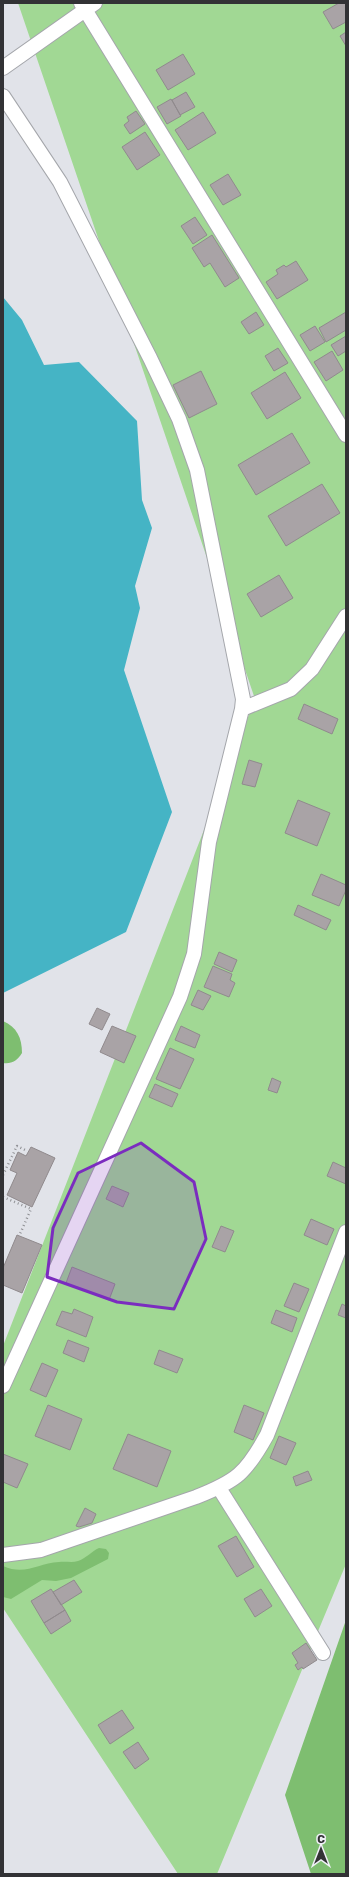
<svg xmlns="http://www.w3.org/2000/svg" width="349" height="1877" viewBox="0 0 349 1877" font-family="Rubik,sans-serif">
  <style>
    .green { fill: #a1d894 }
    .forest { fill: #7ebe70 }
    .water { fill: #45b4c5 }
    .building { fill: #a9a3a6; stroke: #908a8d }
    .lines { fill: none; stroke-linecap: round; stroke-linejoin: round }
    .lane-casing { stroke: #a4a6ab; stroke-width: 16 }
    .path { stroke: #909195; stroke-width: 2.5; stroke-dasharray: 1 3; stroke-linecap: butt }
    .lane { stroke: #fff; stroke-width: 14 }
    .marked { fill: #7b2cbf; fill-opacity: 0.2; stroke: #7b2cbf; stroke-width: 3; stroke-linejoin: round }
  </style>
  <rect width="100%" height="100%" fill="#e1e3e9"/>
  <!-- green -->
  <path class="green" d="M18,3H346V1564L217,1874H178L3,1608V1346L255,699Z"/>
  <!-- forest -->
  <path class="forest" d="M3,1021C17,1027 22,1038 22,1053C17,1061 12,1064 3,1063Z
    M99,1548L106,1549L109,1553L108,1559L71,1578L56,1581L42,1580L11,1599L3,1597V1566C25,1576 38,1563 59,1562C66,1561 72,1563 78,1561C85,1559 92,1551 99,1548Z
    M346,1620V1874H311L285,1795Z"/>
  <!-- water -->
  <path class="water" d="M3,297L22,320L44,365L79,362L137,421L142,500L152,528L135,586L140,608L124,670L172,812L126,932L3,993Z"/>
  <!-- building -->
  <path class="building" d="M339,3H345L346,5V22L333,29L323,12Z
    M346,32V46L340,36Z
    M183,54L195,74L168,90L156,70Z
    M186,92L195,107L180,115L172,100Z
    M171,99L181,116L167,124L157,107Z
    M136,111L145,124L130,134L124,125L129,121L127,117Z
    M203,112L216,133L188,150L175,130Z
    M145,132L160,155L137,170L122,147Z
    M228,174L241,195L223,205L210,185Z
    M195,217L207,235L193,244L181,226Z
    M212,235L239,278L225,287L210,263L204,267L192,248Z
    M296,261L308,280L277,299L266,282L278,274L276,270L284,265L286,267Z
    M256,312L264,325L249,334L241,322Z
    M346,312V330L326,342L319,328Z
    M315,326L325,342L310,351L300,335Z
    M346,336V351L338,356L331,345Z
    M278,348L288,363L274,371L265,356Z
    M332,351L343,370L326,381L314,362Z
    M201,371L217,404L189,418L173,385Z
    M285,372L301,398L267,419L251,393Z
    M292,433L310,463L256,495L238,465Z
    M322,484L340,513L286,546L268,516Z
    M279,575L293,598L261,617L247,594Z
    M304,704L338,719L332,734L298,719Z
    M249,760L262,764L255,787L242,784Z
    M298,800L330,813L317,846L285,833Z
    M321,874L346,885V890L339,906L312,895Z
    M298,905L331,920L326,930L294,915Z
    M219,952L237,960L232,972L214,964Z
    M213,966L232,974L230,980L235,983L229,997L204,987Z
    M198,990L211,996L203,1010L191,1005Z
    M97,1008L110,1014L102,1030L89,1024Z
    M112,1026L136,1036L124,1063L100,1052Z
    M181,1026L200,1035L195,1048L175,1040Z
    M170,1048L194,1059L180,1089L156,1079Z
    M272,1078L281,1082L277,1093L268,1090Z
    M155,1084L178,1094L172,1107L149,1097Z
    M31,1147L55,1158L32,1207L7,1195L17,1173L10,1170L18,1152L26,1156Z
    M333,1162L346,1168V1184L327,1176Z
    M112,1186L129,1193L123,1207L106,1199Z
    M311,1219L334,1229L327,1245L304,1235Z
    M221,1226L234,1231L225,1252L212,1247Z
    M17,1235L42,1245L22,1293L3,1285V1268Z
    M72,1267L115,1284L109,1300L66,1283Z
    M294,1283L309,1289L299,1312L284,1306Z
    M342,1304L346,1306V1318L338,1315Z
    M74,1309L93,1317L86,1337L56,1325L62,1311L72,1314Z
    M276,1310L297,1318L292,1332L271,1323Z
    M68,1340L89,1348L84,1362L63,1353Z
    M159,1350L183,1359L177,1373L154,1364Z
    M42,1363L58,1370L46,1397L30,1390Z
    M48,1405L82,1419L70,1450L35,1436Z
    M244,1405L264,1413L253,1440L234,1432Z
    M128,1434L171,1451L157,1487L113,1469Z
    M279,1436L296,1443L286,1465L270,1458Z
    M3,1454L28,1464L17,1488L3,1482Z
    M308,1471L312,1480L296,1486L293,1477Z
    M85,1508L96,1514L92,1523L79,1527L76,1526Z
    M236,1536L254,1567L237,1577L218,1546Z
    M74,1580L82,1592L61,1605L53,1592Z
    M51,1589L65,1610L44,1623L31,1601Z
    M261,1589L272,1606L255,1617L244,1599Z
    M65,1610L71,1621L51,1634L44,1623Z
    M306,1643L317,1660L303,1669L302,1667L298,1670L295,1665L298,1663L292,1653Z
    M122,1710L134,1728L110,1744L98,1725Z
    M138,1742L149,1759L135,1769L123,1752Z"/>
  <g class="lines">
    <defs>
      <path id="lane" d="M81,3L346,435
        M3,68L95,3
        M3,96L60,182L150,358L179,419L197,470L243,699L242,709L209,842L194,954L180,997L3,1386
        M242,709L291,689L312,669L346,616
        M219,1488L323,1653
        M3,1555L41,1550L196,1497C237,1481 246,1473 267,1435L346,1232"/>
    </defs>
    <!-- lane casing -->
    <use href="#lane" class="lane-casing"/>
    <!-- path -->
    <path class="path" d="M3,1175L17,1146L25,1150
      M3,1197L31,1209L20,1234"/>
    <!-- lane -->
    <use href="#lane" class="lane"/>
  </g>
  <!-- marked area -->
  <path class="marked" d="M141,1143L194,1182L206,1239L174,1309L117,1302L47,1277L53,1228L78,1173Z"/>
  <!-- border -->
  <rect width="349" height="1877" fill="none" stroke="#323235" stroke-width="8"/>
  <!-- north arrow -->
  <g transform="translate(321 1849)" stroke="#eff0f6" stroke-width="3" paint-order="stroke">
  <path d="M0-3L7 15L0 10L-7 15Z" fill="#323235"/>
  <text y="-6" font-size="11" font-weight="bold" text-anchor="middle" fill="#323235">С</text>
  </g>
</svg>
